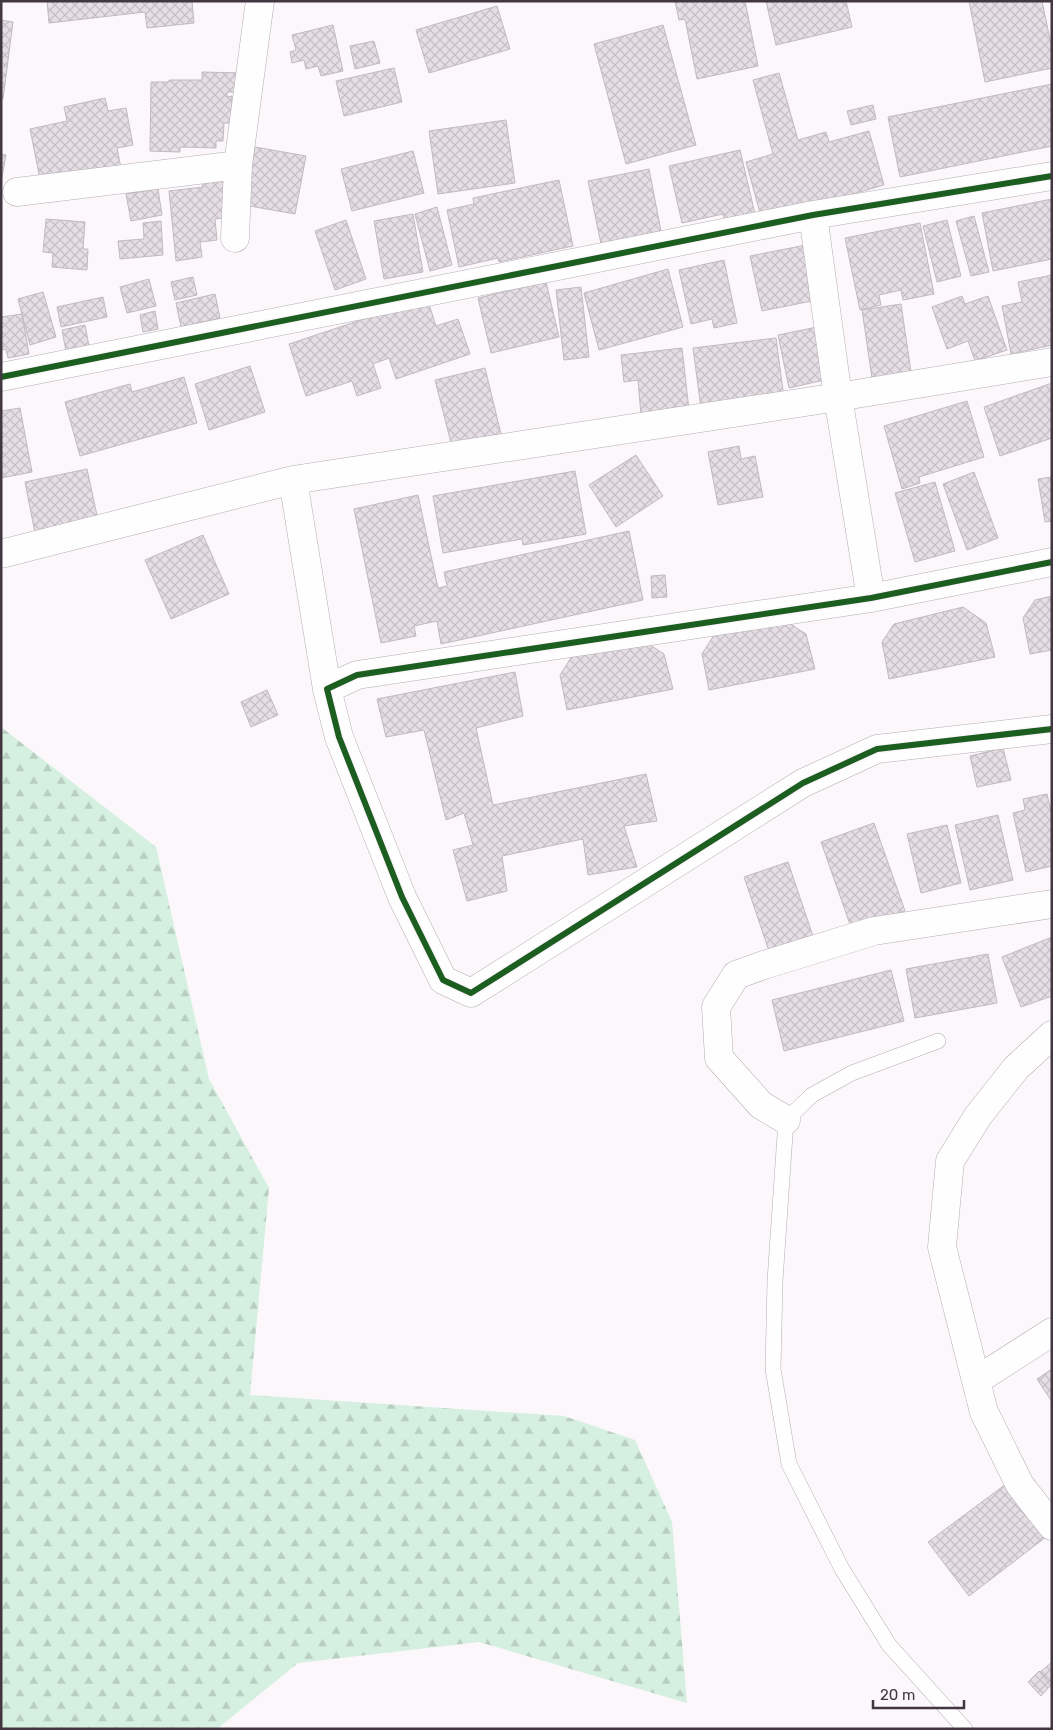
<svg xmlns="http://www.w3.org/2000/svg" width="1053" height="1730" viewBox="0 0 1053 1730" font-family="Rubik,sans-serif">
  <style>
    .forest { fill: url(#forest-firs) }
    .building { fill: url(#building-cross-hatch); stroke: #c1bac0 }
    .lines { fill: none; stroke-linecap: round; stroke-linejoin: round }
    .service-casing { stroke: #b4adb2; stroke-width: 16 }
    .minor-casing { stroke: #b4adb2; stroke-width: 29 }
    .service { stroke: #fefefe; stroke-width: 15 }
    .minor { stroke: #fefefe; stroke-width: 28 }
    .cycleway-casing { stroke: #fcf6fb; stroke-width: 9 }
    .cycleway { stroke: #1b5e20; stroke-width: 6 }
  </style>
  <defs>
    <pattern id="forest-firs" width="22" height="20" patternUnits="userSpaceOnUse" patternTransform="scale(1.25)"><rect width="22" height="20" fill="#d5efe0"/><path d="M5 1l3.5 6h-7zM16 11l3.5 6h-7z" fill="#b8cec1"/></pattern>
    <pattern id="building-cross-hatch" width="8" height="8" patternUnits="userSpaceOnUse" patternTransform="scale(1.25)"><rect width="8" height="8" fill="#e5dee4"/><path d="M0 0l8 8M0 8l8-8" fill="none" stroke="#c6bfc5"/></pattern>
  </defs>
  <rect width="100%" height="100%" fill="#fbf7fa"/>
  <!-- forest -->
  <path class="forest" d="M1,727L156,847L209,1079L269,1188L250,1395L564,1416L635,1440L672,1522L687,1703L479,1642L298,1663L217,1729H1Z"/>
  <!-- building -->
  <path class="building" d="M47,1H192L194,23L147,28L145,12L49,23Z
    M675,1H745L758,66L697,79L685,19L679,20Z
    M766,1H846L852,27L776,45Z
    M969,1H1042L1052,49V68L985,82Z
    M497,6L510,49L429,73L416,30Z
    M1,20L13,22L3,99H1Z
    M333,25L343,71L321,76L318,66L306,69L304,60L292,63L290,52L296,50L292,35Z
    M663,25L696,145L626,164L594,44Z
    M374,41L380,63L355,69L350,46Z
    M394,68L402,102L344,116L336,81Z
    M202,72L241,73L240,92H227V97L232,96V123H224L223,141H216V148L180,147V152L150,151L151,82H169V80H202Z
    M779,73L798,140L826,132L829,142L869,131L884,185L762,220L746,162L773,154L753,80Z
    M1052,84V146L900,177L888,117Z
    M105,98L108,111L126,108L133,145L117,148L121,168L41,184L30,129L67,121L64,107Z
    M873,105L876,119L851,125L847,111Z
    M506,120L515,183L438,194L429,131Z
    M255,147L306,156L295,214L244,205Z
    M740,150L755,214L725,221L723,214L682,223L669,166Z
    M413,151L424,193L352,211L341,169Z
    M1,154L6,155L1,182Z
    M649,169L661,231L601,244L588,181Z
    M226,180L230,217L215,219L217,240L200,242L202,257L176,261L169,191L203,187L202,183Z
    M559,180L573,246L499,262L498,258L459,267L447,210L474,204L473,198Z
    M158,189L162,215L131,221L126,194Z
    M1052,199V259L993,271L982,213Z
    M437,207L452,265L430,271L415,214Z
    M413,214L423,272L384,279L374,221Z
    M974,216L989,272L971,276L956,221Z
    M46,219L85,222L83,249H88L87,270L52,267L53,253L43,252Z
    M346,220L366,279L335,290L315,231Z
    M947,220L961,276L937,282L923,226Z
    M161,221L163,255L120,259L118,241L144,239L143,223Z
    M920,223L934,294L903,300L901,290L879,295L881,305L860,310L845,238Z
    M806,245L817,300L762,311L750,256Z
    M724,260L737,323L714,328L712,319L691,324L679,270Z
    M668,269L683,327L599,350L584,293Z
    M1052,275V345L1011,354L1002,306L1022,302L1018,282Z
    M193,277L197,295L175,300L171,282Z
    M149,279L156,306L127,313L120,287Z
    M546,282L559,337L491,353L478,298Z
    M581,287L589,357L564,360L556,290Z
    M43,292L56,337L30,345L18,299Z
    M215,294L220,318L181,327L176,303Z
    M962,296L965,304L988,296L1007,350L975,361L968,341L947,349L932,307Z
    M103,297L107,317L61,327L57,307Z
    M427,298L436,326L458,319L470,354L396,379L389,358L373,364L381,388L357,396L352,381L306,396L289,344Z
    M901,304L911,372L872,378L862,310Z
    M155,311L158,329L143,332L140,315Z
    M22,314L29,354L8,358L6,349L1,350V317Z
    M85,325L89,346L66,351L62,330Z
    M817,327L829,379L789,388L778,335Z
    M776,338L784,398L701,408L693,348Z
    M682,348L689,410L641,415L638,380L624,382L621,355Z
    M250,366L265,412L209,430L195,384Z
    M485,368L501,434L452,447L435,380Z
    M184,377L197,423L80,456L65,402L130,384L132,392Z
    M1052,383V438L1000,456L984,407Z
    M967,401L984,457L919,477L920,483L902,489L884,426Z
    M20,408L32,472L1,478V411Z
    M739,446L741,459L755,456L763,497L718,505L708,452Z
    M636,455L663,496L616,527L589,485Z
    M87,469L98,520L35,533L25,482Z
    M575,471L586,534L523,545L522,539L443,553L433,496Z
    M974,472L998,538L967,550L943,484Z
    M1052,477V521L1045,522L1038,479Z
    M935,482L955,551L915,562L895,493Z
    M418,495L438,588L447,586L444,572L629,531L643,600L441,644L437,621L414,626L416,636L381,643L354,509Z
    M203,535L229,594L171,619L145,560Z
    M665,575L667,597L652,598L651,576Z
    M1052,596V650L1030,654L1023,618L1035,600Z
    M963,607L986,623L995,657L889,679L882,642L894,624Z
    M783,619L806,634L815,669L709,690L702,654L714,635Z
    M641,639L664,654L673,689L567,710L560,675L572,656Z
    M515,672L523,716L476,728L493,805L646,774L657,821L624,826L637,867L588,875L583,839L502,856L507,891L467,901L453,850L473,845L464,813L446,820L424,730L386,737L377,699Z
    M267,690L278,715L251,727L241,702Z
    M1003,748L1011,780L977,787L970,756Z
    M1047,794L1052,816V866L1026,872L1013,813L1025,810L1023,799Z
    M998,815L1013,880L970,890L955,825Z
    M874,823L905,911L852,930L821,842Z
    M947,825L961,883L921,893L907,834Z
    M788,862L816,945L772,960L744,877Z
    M1052,937V996L1021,1007L1002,957Z
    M988,954L997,1003L915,1018L906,969Z
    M891,970L904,1021L784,1051L772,1000Z
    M1052,1369V1402L1037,1379Z
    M1006,1484L1046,1537L969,1596L928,1542Z
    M1052,1662V1688L1040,1672Z
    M1039,1671L1052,1684L1041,1696L1028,1682Z"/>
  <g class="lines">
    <defs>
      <path id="service" d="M938,1041L852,1073L812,1095L786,1120L775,1281L773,1369L789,1464L842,1569L889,1645L965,1729"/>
      <path id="minor" d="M17,192L238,165
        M813,215L838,397L871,598
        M235,238L238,165L260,1
        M1,377L813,215L1052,176
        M293,480L327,689
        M1,554L293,480L838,397L1052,362
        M1052,562L871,598L357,675L327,689L339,737L402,897L443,980L471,993L803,783L877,749L1052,729
        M1052,1035L1016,1068L978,1116L950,1161L942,1247L984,1412L1020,1485L1052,1526
        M786,1120L761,1105L719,1058L716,1007L736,975L764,965L874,931L1052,904
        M977,1380L1052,1332"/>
    </defs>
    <!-- service casing -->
    <use href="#service" class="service-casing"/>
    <!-- minor casing -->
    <use href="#minor" class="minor-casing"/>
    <!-- service -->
    <use href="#service" class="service"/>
    <!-- minor -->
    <use href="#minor" class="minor"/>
    <defs>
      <path id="cycleway" d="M1,377L813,215L1052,176
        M1052,562L871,598L357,675L327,689L339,737L402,897L443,980L471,993L803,783L877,749L1052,729"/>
    </defs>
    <!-- cycleway casing -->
    <use href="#cycleway" class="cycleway-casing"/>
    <!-- cycleway -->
    <use href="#cycleway" class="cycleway"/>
  </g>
  <!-- border -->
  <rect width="1053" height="1730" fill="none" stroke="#423740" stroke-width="5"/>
  <!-- scale -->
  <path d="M873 1700v8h91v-8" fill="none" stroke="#423740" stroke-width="2.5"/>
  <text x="880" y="1700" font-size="15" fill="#423740" stroke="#fcf6fb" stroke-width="4" paint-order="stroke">20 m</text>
</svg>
